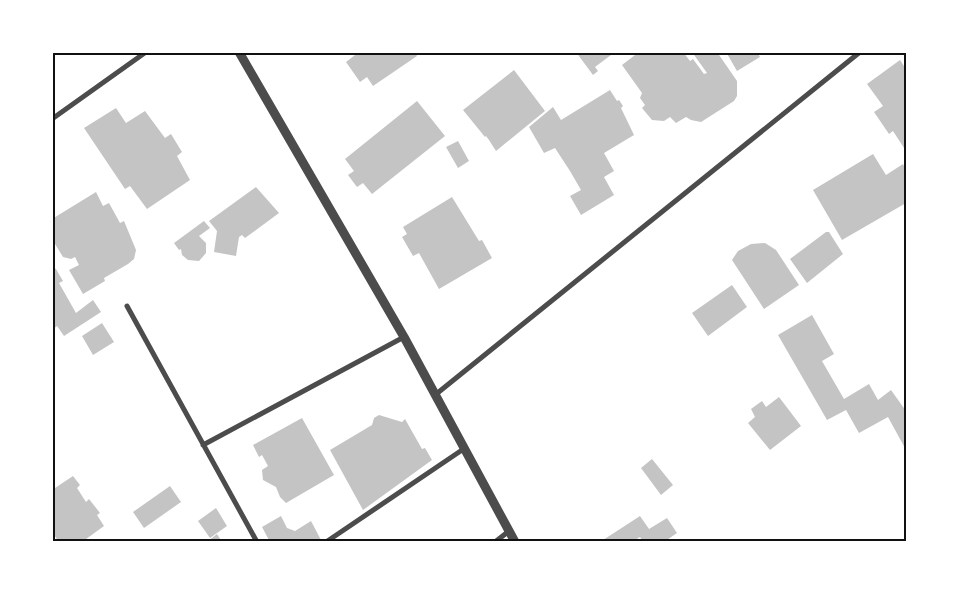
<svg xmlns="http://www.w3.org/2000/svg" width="959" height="594" viewBox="0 0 959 594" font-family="'Nunito Sans',sans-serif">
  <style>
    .building { fill: #c4c4c4 }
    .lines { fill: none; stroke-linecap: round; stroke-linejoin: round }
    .minor { stroke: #4c4c4c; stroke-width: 5 }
    .tertiary { stroke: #4c4c4c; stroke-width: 9 }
    .neatline { fill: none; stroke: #111; stroke-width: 2 }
  </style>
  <rect width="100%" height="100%" fill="#fff"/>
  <!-- building -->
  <path class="building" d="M359,52H415L417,56L373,86L367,77L360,82L346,62Z
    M576,52H615L595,67L598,71L593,75Z
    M639,52H683L690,61L693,59L704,74L707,73L692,52H717L737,81V96L734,101L701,122L691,120L686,117L676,123L670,117L664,121L652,120L642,108L645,105L640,98L642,93L622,65Z
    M726,52H757L760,57L737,71Z
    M900,60L906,69V151L893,131L889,134L874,112L883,106L867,84Z
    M514,70L545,111L496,151L489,140L486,136L485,137L463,110Z
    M610,90L617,101L619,100L623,106L621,108L634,135L604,153L614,171L604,177L614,195L581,215L570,196L581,190L570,171L555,148L544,153L529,127L553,107L561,120Z
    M417,101L445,136L372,194L363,183L357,187L348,175L354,171L345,159Z
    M116,108L126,123L145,111L165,138L171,134L182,152L177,156L190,180L147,209L130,186L125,189L84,128Z
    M458,141L469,161L458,168L446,147Z
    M873,154L886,175L903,164L906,170V203L842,240L813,190Z
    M256,187L279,213L245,238L242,235L239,237L236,256L214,252L217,231L209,221Z
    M96,192L103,206L109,203L120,223L124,221L136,250L134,259L128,264L104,278L105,281L83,294L69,270L79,265L75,257L71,259L63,257L52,239V219Z
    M452,197L479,241L482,240L492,258L439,289L419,253L413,256L402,237L407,234L403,227Z
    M204,221L210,228L199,236L206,243V253L199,261L188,260L182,255L181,249L179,250L174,243Z
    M826,232H829L843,254L807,283L790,259Z
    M765,243L776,250L799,285L764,309L732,260L738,251L751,244Z
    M52,267L56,269L63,281L59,283L76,313L93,300L101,312L64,336L57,326L52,330Z
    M732,285L747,307L708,336L692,313Z
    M812,315L834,354L822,361L844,399L869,384L878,400L891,390L906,411V450L888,417L859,433L846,410L827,420L778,335Z
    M102,323L114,342L93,355L82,336Z
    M779,397L801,426L770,450L748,423L755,417L751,409L762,401L766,407Z
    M379,415L402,422L405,419L422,449L425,448L432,460L363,510L330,450L372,425L374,418Z
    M302,418L334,475L286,503L280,497L276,487L263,480L262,470L268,466L262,455L259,457L253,445Z
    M652,459L673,485L661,495L641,468Z
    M73,476L80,485L77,488L86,502L89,499L100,513L97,515L104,526L82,542H59L52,532V490Z
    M170,486L181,502L144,528L133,512Z
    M216,508L227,526L210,538L198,521Z
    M281,516L287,528L295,531L311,521L321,540L319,542H270L262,527Z
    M640,516L649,529L667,518L677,533L664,542H639L642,540L640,537L632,542H600Z
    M217,534L222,542H207Z"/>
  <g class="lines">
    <!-- minor -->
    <path class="minor" d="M52,119L146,52
      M127,306L257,542
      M435,395L860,52
      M203,445L404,337
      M326,542L465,448
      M495,542L509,531"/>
    <!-- tertiary -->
    <path class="tertiary" d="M239,52L404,337L515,542"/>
  </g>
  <!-- border -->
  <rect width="959" height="594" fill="none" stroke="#ffffff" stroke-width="108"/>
  <rect x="54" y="54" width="851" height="486" class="neatline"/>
</svg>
